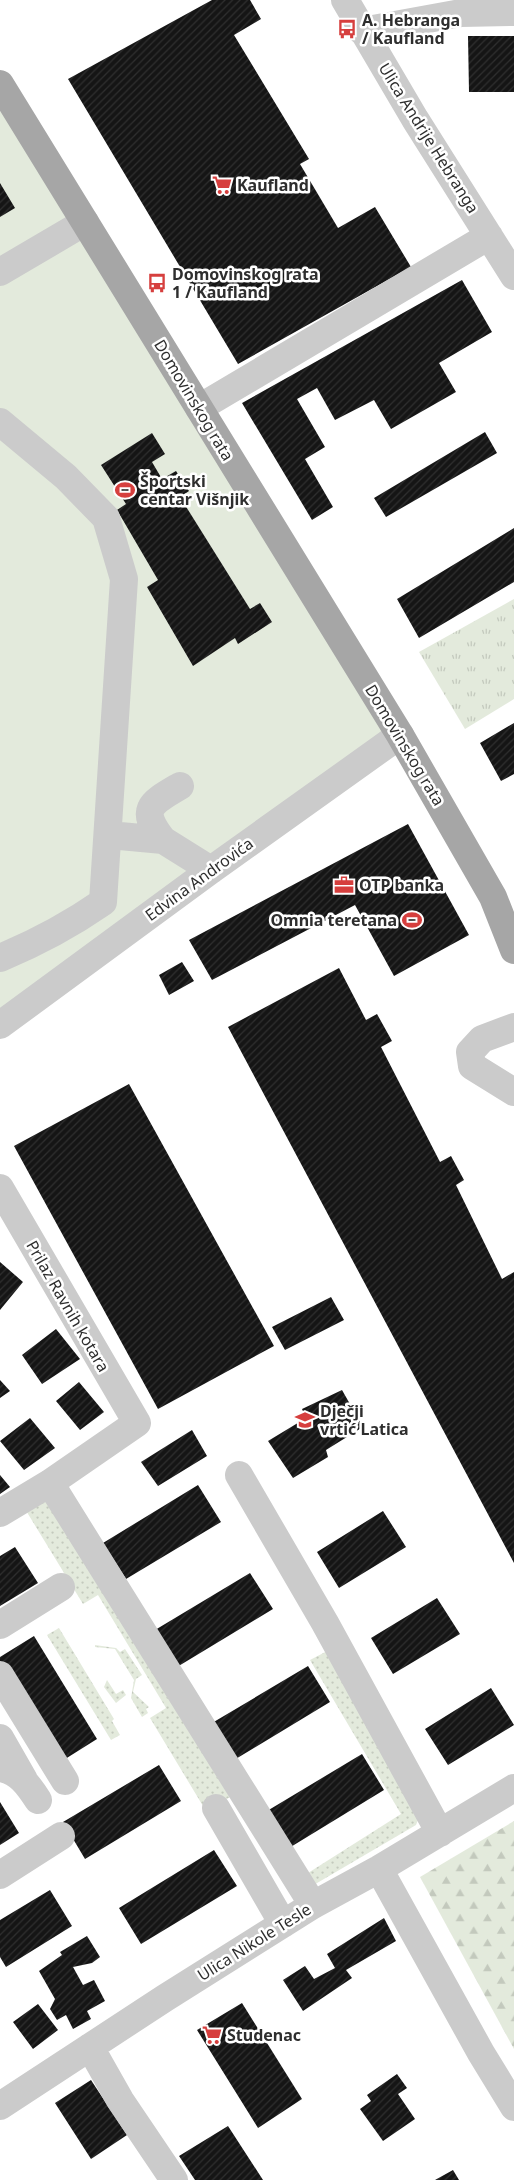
<svg xmlns="http://www.w3.org/2000/svg" width="514" height="2180" viewBox="0 0 514 2180" font-family="'Noto Sans',sans-serif">
  <style>
    .grass { fill: url(#grass-dots) }
    .forest { fill: url(#forest-firs) }
    .park { fill: url(#park-tufts) }
    .pitch { fill: #e3eadc }
    .building { fill: url(#building-hatch) }
    .lines { fill: none; stroke-linecap: round; stroke-linejoin: round }
    .minor { stroke: #cbcbcb; stroke-width: 28 }
    .major { stroke: #a6a6a6; stroke-width: 28 }
    .labels { text-anchor: middle; stroke-width: 5; stroke-linejoin: round; paint-order: stroke }
    .poi-label { font-size: 16px; font-weight: bold; fill: #2e2e2e; stroke: #fff; text-anchor: start }
    .street-label { font-size: 16px; fill: #2e2e2e; stroke: #fff }
  </style>
  <defs>
    <pattern id="grass-dots" width="8" height="8" patternUnits="userSpaceOnUse" patternTransform="scale(1.25)"><rect width="8" height="8" fill="#e3eadc"/><path d="M2 2h.1M6 6h.1" fill="none" stroke="#c3c9bd" stroke-width="1.8" stroke-linecap="round"/></pattern>
    <pattern id="forest-firs" width="22" height="20" patternUnits="userSpaceOnUse" patternTransform="scale(1.25)"><rect width="22" height="20" fill="#e3eadc"/><path d="M5 1l3.5 6h-7zM16 11l3.5 6h-7z" fill="#c3c9bd"/></pattern>
    <pattern id="park-tufts" width="24" height="20" patternUnits="userSpaceOnUse" patternTransform="scale(1.25)"><rect width="24" height="20" fill="#e3eadc"/><path d="M3 7l-1-3M5 7V3M7 7l1-3M15 17l-1-3M17 17v-4M19 17l1-3" fill="none" stroke="#c3c9bd"/></pattern>
    <pattern id="building-hatch" width="6" height="6" patternUnits="userSpaceOnUse" patternTransform="scale(1.25)"><rect width="6" height="6" fill="#151515"/><path d="M-1 1l2-2M0 6l6-6M5 7l2-2" fill="none" stroke="#2f2f2f"/></pattern>
  </defs>
  <rect width="100%" height="100%" fill="#fff"/>
  <!-- grass -->
  <path class="grass" d="M44,1498L230,1797L206,1811L150,1718L166,1708L98,1595L83,1604L25,1509Z
    M59,1628L114,1719L112,1721L120,1735L111,1740L47,1635Z
    M95,1645L116,1648L120,1652L125,1649L142,1675L136,1679L133,1692L149,1707L146,1709L148,1713L142,1717L131,1698L134,1680L115,1649L95,1647Z
    M331,1649L418,1820L416,1825L312,1886L308,1873L401,1814L310,1660Z
    M107,1680L116,1694L123,1690L126,1695L116,1703L104,1687Z"/>
  <!-- forest -->
  <path class="forest" d="M514,1821V2049L420,1877Z"/>
  <!-- park -->
  <path class="park" d="M514,599V699L465,729L419,652Z"/>
  <!-- pitch -->
  <path class="pitch" d="M0,84L400,735L0,1012Z"/>
  <!-- building -->
  <path class="building" d="M212,0H250L261,19L234,35L309,159L300,164L338,228L375,207L411,267L238,364L68,79Z
    M468,36H514V92H469Z
    M0,183L15,208L0,217Z
    M462,280L492,332L439,363L456,392L391,429L374,400L335,420L317,388L297,399L325,447L305,459L333,507L312,520L242,403Z
    M485,432L497,453L386,517L374,498Z
    M152,433L165,454L152,462L162,479L176,471L189,491L180,497L250,609L260,603L272,622L238,644L235,638L193,666L147,587L158,580L117,510L126,504L101,465Z
    M514,528V582L419,638L397,599Z
    M514,723V774L501,781L480,743Z
    M408,824L469,935L394,976L355,905L212,980L189,940Z
    M182,962L194,981L169,995L159,975Z
    M339,968L366,1020L377,1014L392,1041L381,1047L440,1162L451,1156L464,1180L456,1185L502,1279L514,1272V1563L228,1027Z
    M129,1084L274,1346L158,1409L14,1146Z
    M0,1262L23,1282L0,1310Z
    M331,1297L344,1320L285,1350L272,1327Z
    M56,1329L80,1359L42,1384L22,1355Z
    M0,1380L10,1391L0,1398Z
    M79,1382L104,1412L80,1430L56,1401Z
    M342,1390L363,1427L326,1450L328,1457L293,1478L268,1441L306,1418L302,1409Z
    M30,1418L55,1448L24,1470L0,1441Z
    M192,1430L207,1456L158,1486L141,1462Z
    M0,1475L10,1487L0,1494Z
    M198,1485L221,1522L126,1579L103,1543Z
    M383,1511L406,1547L339,1588L317,1552Z
    M15,1547L38,1583L0,1606V1556Z
    M250,1573L273,1609L177,1667L155,1630Z
    M437,1598L460,1634L393,1674L371,1638Z
    M34,1636L97,1739L62,1761L0,1661V1657Z
    M308,1666L330,1702L234,1760L212,1723Z
    M491,1688L514,1725L448,1765L425,1729Z
    M362,1754L384,1790L289,1848L267,1811Z
    M159,1765L181,1801L85,1859L63,1822Z
    M0,1802L19,1833L0,1845Z
    M214,1850L237,1886L141,1944L119,1908Z
    M50,1890L72,1926L6,1967L0,1957V1920Z
    M384,1918L396,1941L346,1970L352,1978L303,2011L283,1980L305,1966L314,1979L335,1968L327,1954Z
    M87,1936L100,1957L92,1963L73,1967L83,1985L94,1980L105,2001L87,2011L91,2019L73,2029L66,2015L57,2020L50,2009L55,1999L39,1971L62,1955L60,1952Z
    M242,2003L302,2099L258,2128L197,2030Z
    M38,2004L58,2030L33,2049L13,2022Z
    M397,2074L407,2088L398,2094L415,2119L383,2141L360,2109L371,2101L367,2095Z
    M91,2080L127,2135L91,2159L55,2103Z
    M228,2126L263,2180H195L179,2156Z
    M453,2170L459,2180H435Z"/>
  <g class="lines">
    <!-- minor -->
    <path class="minor" d="M345,0L415,119L514,276
      M362,31L461,13L514,12
      M0,272L85,222
      M199,408L489,236
      M0,422L66,477L106,518L124,579L103,902C70,925 36,943 0,958
      M109,835L163,840L211,870
      M163,840C138,809 151,803 180,786
      M0,1025L211,870L400,735
      M514,1027L482,1039L470,1052L472,1066L514,1092
      M0,1188L137,1423L50,1483L0,1513
      M239,1475L325,1623L440,1833
      M50,1483L313,1905
      M0,1625L61,1587
      M0,1675L65,1781
      M0,1738L24,1780
      M0,1768C18,1770 29,1786 38,1800
      M216,1808L283,1924
      M379,1869L481,2053L514,2107
      M0,1875L61,1836
      M90,2047L120,2100L174,2180
      M0,2106L165,1998L313,1905L379,1869L514,1788"/>
    <!-- major -->
    <path class="major" d="M0,84L400,735L493,897L514,950"/>
  </g>
  <!-- icons -->
  <defs>
    <symbol id="bus-bare" viewBox="-9 -9 18 18"><path d="M-5-6H5V4H4V6H2V4H-2V6H-4V4H-5ZM-3.5-4V0h7V-4ZM-3.5 1.2v1.5H-2V1.2ZM2 1.2v1.5H3.5V1.2Z" fill="#d63f3e" stroke="#fff" stroke-width="2.5" paint-order="stroke"/></symbol>
    <symbol id="supermarket-bare" viewBox="-9 -9 18 18"><path d="M-6-5.5h2.5l.6 2H6L4.5 2H-2.5L-4.4-4H-6ZM-1.5 3.2a1.3 1.3 0 1 0 .1 0ZM3 3.2a1.3 1.3 0 1 0 .1 0Z" fill="#d63f3e" stroke="#fff" stroke-width="2.5" paint-order="stroke"/></symbol>
    <symbol id="stadium-bare" viewBox="-9 -9 18 18"><path d="M0-5a6.5 5 0 1 0 0 10a6.5 5 0 1 0 0-10ZM-3.5-1.8h7v3.6h-7Z" fill="#d63f3e" stroke="#fff" stroke-width="2.5" paint-order="stroke"/></symbol>
    <symbol id="office-bare" viewBox="-9 -9 18 18"><path d="M-6-3h4V-5.5h4V-3h4V5H-6ZM-1-4.5V-3h2v-1.5ZM-6 0V1H6V0Z" fill="#d63f3e" stroke="#fff" stroke-width="2.5" paint-order="stroke"/></symbol>
    <symbol id="school-bare" viewBox="-9 -9 18 18"><path d="M0-5L7-2L0 1L-7-2ZM-4 1L0 2.5L4 1V4Q0 6-4 4Z" fill="#d63f3e" stroke="#fff" stroke-width="2.5" paint-order="stroke"/></symbol>
  </defs>
  <g fill-rule="evenodd">
    <use href="#bus-bare" x="333" y="15" width="28" height="28"/>
    <use href="#supermarket-bare" x="208" y="171" width="28" height="28"/>
    <use href="#bus-bare" x="143" y="269" width="28" height="28"/>
    <use href="#stadium-bare" x="111" y="476" width="28" height="28"/>
    <use href="#office-bare" x="330" y="871" width="28" height="28"/>
    <use href="#stadium-bare" x="398" y="906" width="28" height="28"/>
    <use href="#school-bare" x="291" y="1406" width="28" height="28"/>
    <use href="#supermarket-bare" x="198" y="2021" width="28" height="28"/>
  </g>
  <g class="labels">
    <!-- poi labels -->
    <g class="poi-label">
      <text x="362" y="26">A. Hebranga<tspan x="362" dy="18">/ Kaufland</tspan></text>
      <text x="237" y="191">Kaufland</text>
      <text x="172" y="280">Domovinskog rata<tspan x="172" dy="18">1 / Kaufland</tspan></text>
      <text x="140" y="487">Športski<tspan x="140" dy="18">centar Višnjik</tspan></text>
      <text x="359" y="891">OTP banka</text>
      <text x="397" y="926" text-anchor="end">Omnia teretana</text>
      <text x="320" y="1417">Dječji<tspan x="320" dy="18">vrtić Latica</tspan></text>
      <text x="227" y="2041">Studenac</text>
    </g>
    <!-- street labels -->
    <g class="street-label">
      <text transform="translate(429 138) rotate(58)" y="6">Ulica Andrije Hebranga</text>
      <text transform="translate(194 400) rotate(59)" y="6">Domovinskog rata</text>
      <text transform="translate(405 745) rotate(59)" y="6">Domovinskog rata</text>
      <text transform="translate(199 879) rotate(-36)" y="6">Edvina Androvića</text>
      <text transform="translate(68 1306) rotate(60)" y="6">Prilaz Ravnih kotara</text>
      <text transform="translate(254 1942) rotate(-32)" y="6">Ulica Nikole Tesle</text>
    </g>
  </g>
</svg>
